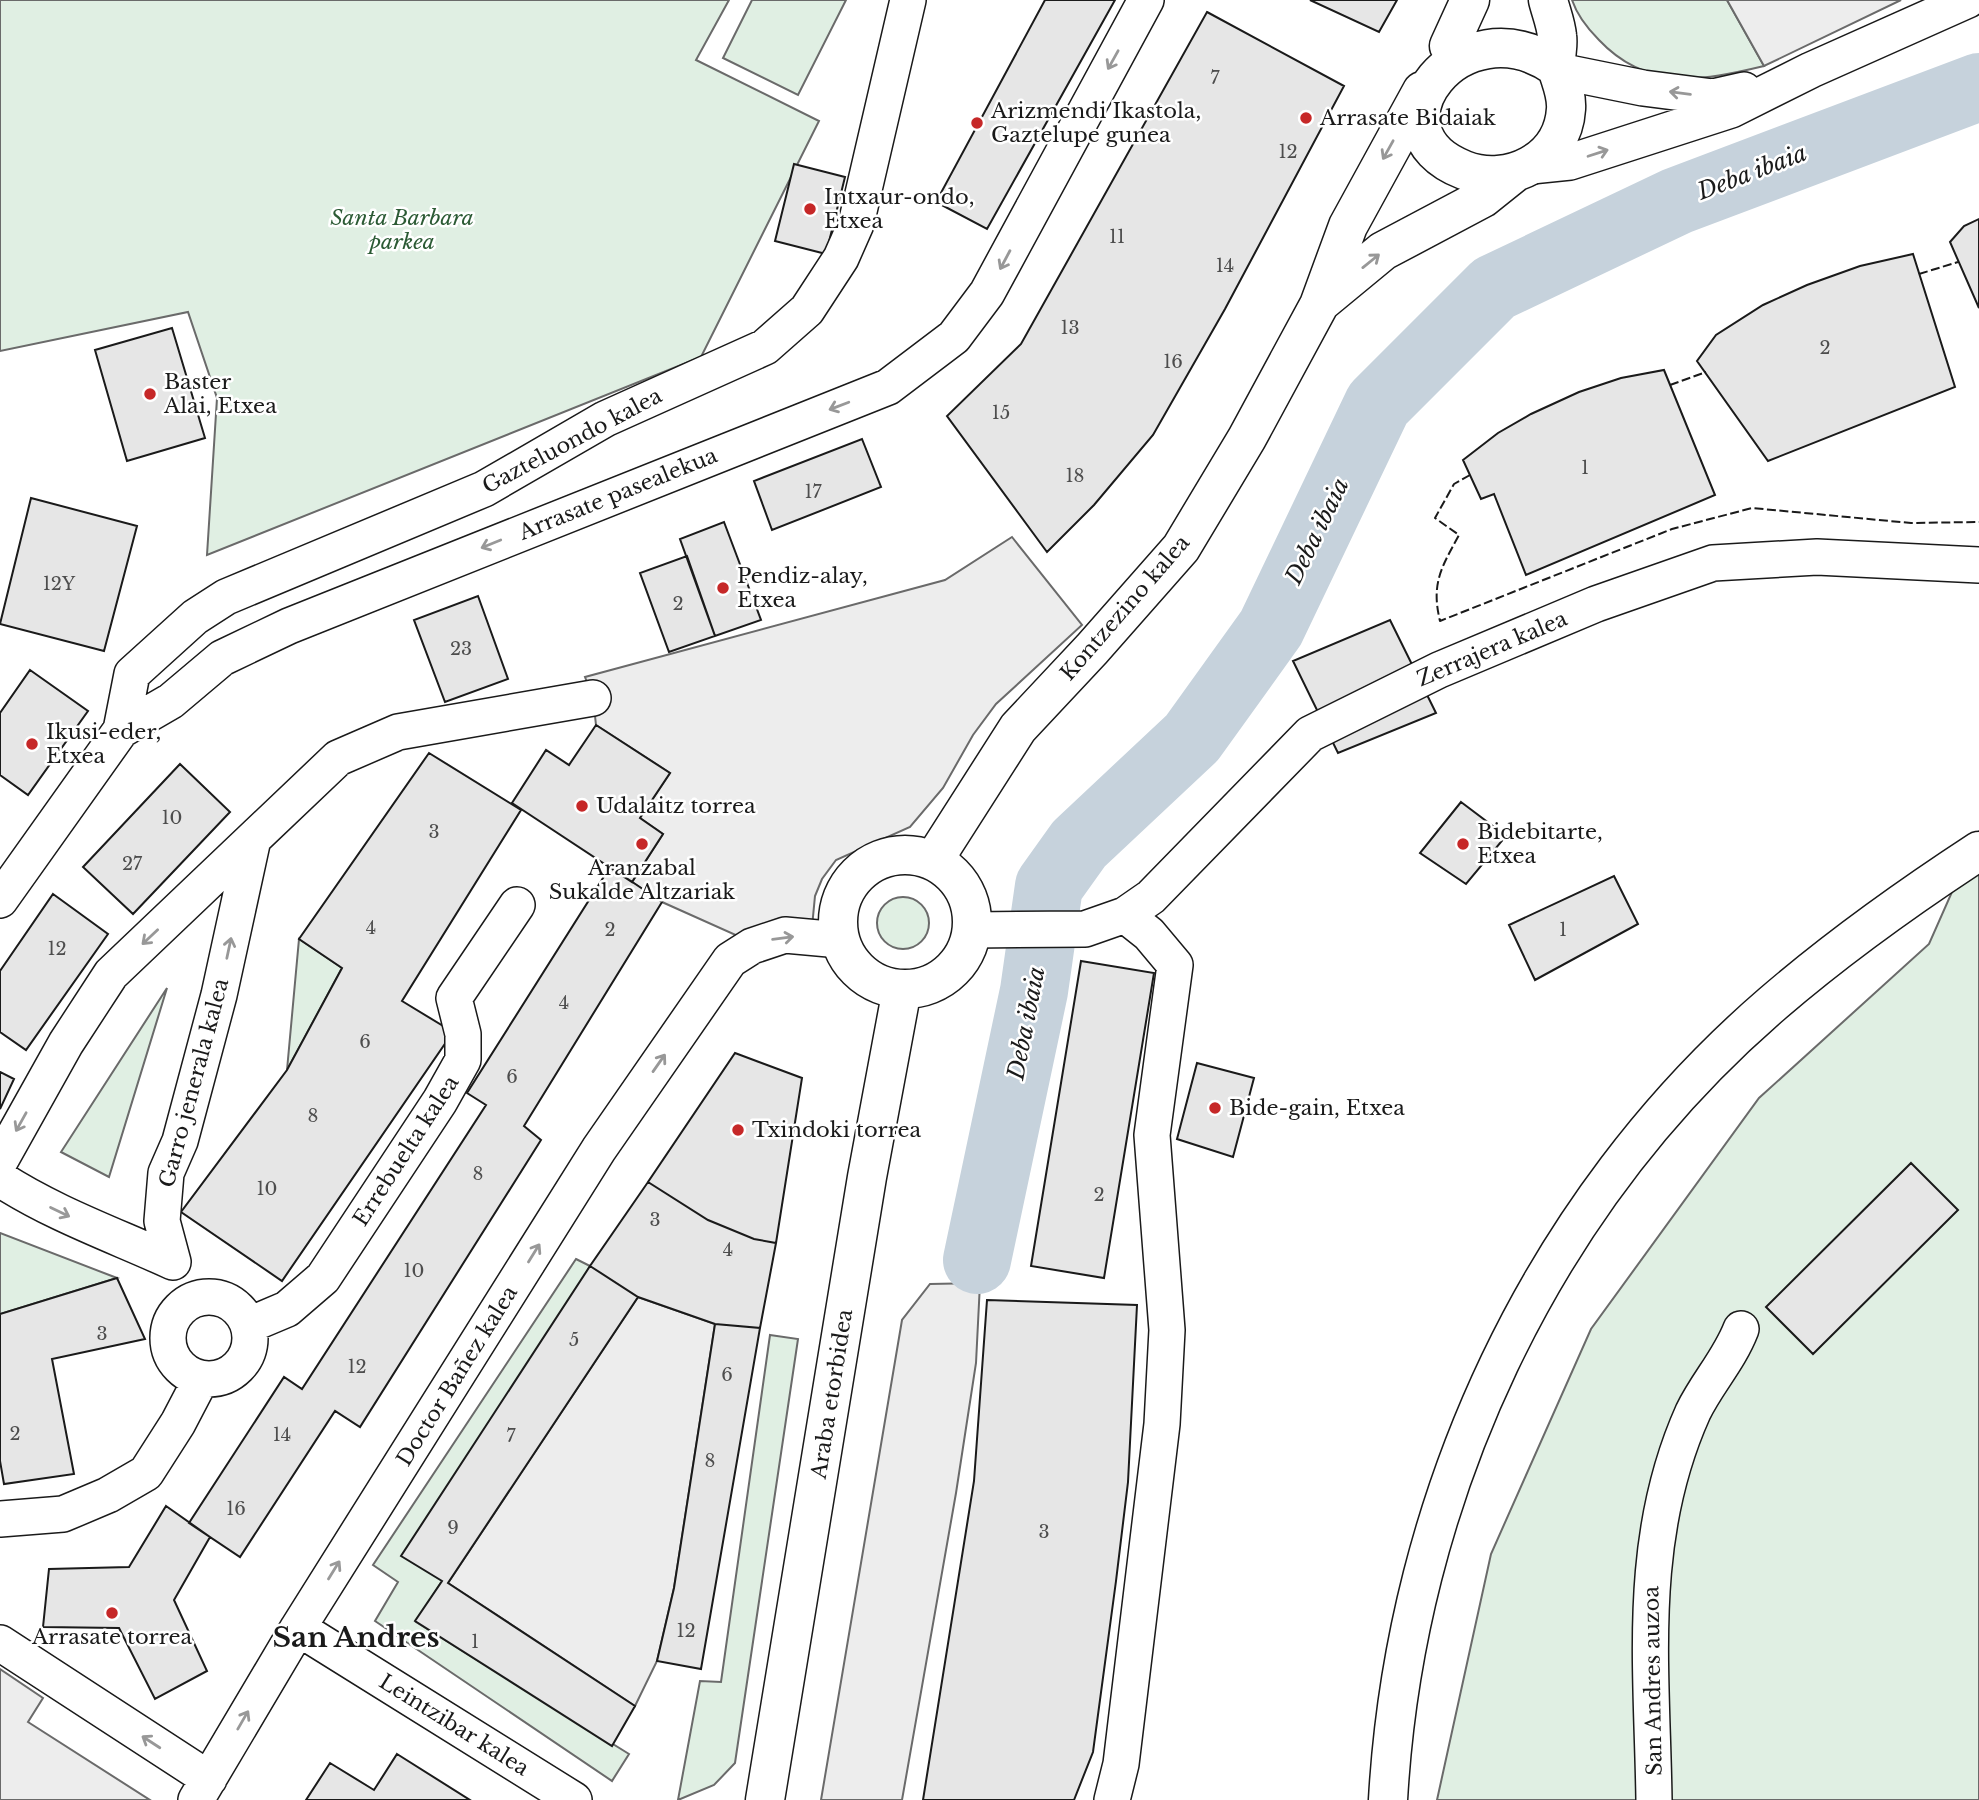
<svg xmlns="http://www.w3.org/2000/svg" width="1979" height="1800" viewBox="0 0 1979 1800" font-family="'Libre Baskerville',serif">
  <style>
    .green { fill: #e0efe3; stroke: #6a6a6a; stroke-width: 2 }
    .parking { fill: #ededed; stroke: #6a6a6a; stroke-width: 2 }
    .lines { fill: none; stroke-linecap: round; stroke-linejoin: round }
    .river { stroke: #c6d2dc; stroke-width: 68 }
    .building { fill: #e6e6e6; stroke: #1a1a1a; stroke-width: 2 }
    .minor-casing { stroke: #1a1a1a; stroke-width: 38 }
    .tertiary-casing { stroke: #1a1a1a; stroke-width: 41 }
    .primary-casing { stroke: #1a1a1a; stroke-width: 41 }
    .minor { stroke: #fff; stroke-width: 35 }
    .tertiary { stroke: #fff; stroke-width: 38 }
    .primary { stroke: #fff; stroke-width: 38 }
    .fence { stroke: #1a1a1a; stroke-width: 2; stroke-dasharray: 9 3.5; stroke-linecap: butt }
    .oneway { stroke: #989898 }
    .poi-dot { fill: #c62828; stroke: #fff; stroke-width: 2.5 }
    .labels { text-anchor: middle; stroke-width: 5; stroke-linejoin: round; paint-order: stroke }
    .number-label { font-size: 18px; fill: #4d4d4d }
    .poi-label { font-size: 21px; fill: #1a1a1a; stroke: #fff; text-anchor: start }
    .park-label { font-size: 21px; font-style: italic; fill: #2b5a34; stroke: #fff }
    .street-label { font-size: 21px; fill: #1a1a1a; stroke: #fff }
    .water-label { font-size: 23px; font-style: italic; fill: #1a1a1a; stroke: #fff }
    .district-label { font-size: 28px; font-weight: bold; fill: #1a1a1a; stroke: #fff }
  </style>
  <rect width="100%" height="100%" fill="#fff"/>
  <!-- green -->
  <path class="green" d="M0,0H729L696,60L819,121L701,357L207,555L217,398L188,312L0,351Z
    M752,0H846L798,95L723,58Z
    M1572,0H1727L1764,66C1702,81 1647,91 1599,40C1588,29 1577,15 1572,0Z
    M1979,831V1800H1437L1491,1554L1591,1329L1759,1098L1929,944Z
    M877 923a26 26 0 1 1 52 0a26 26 0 1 1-52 0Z
    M299,939L342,968L287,1070Z
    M167,988L109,1177L61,1152Z
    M0,1233L117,1278L0,1314Z
    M576,1259L590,1266L442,1581L416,1622L629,1754L612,1781L375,1621L398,1582L373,1565Z
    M770,1335L798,1339L735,1763L714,1785L678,1800L700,1681L721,1682Z"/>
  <!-- parking -->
  <path class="parking" d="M1727,0H1901L1764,66Z
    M1012,537L1082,625L996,704L973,735L943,788L910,827L836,860L822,879L815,896L812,927L740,937L662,902L632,882L663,834L640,818L670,773L596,725L593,698L585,677L945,580Z
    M980,1283L976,1363L956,1493L902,1800H821L902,1320L930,1284Z
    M638,1297L715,1324L674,1588L657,1661L635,1706L448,1583Z
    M0,1669L43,1698L28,1722L150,1800H0Z"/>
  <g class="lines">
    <!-- river -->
    <path class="river" d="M977,1260L1034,991L1049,886L1079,844L1192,738L1271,628L1378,404L1494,288L1677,201L1979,87"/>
  </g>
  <!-- building -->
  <path class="building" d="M1045,0H1115L987,229L936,202Z
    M1310,0H1397L1379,32Z
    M1207,12L1344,86L1225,309L1153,435L1094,505L1047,552L947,416L1021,344Z
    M794,164L845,177L826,254L775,241Z
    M1979,219V308L1950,242L1964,226Z
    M1913,254L1955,387L1768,461L1697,361L1716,335L1763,305L1807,285L1860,266Z
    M172,328L205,438L127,461L95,350Z
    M1664,370L1715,495L1526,575L1494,494L1481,499L1463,460L1498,433L1531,414L1579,392L1621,378Z
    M862,439L881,487L772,530L754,481Z
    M31,498L137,526L104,651L0,624Z
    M724,522L761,620L715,636L680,539Z
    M687,556L715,636L669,652L640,573Z
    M478,596L508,679L445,702L414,620Z
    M1390,620L1436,713L1338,753L1293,661Z
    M30,670L88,711L28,795L0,775V713Z
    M596,725L670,773L640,818L663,834L632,882L512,803L546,750L569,765Z
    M429,753L521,810L402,1001L453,1032L282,1281L181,1212L287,1070L342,968L299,939Z
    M180,764L230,812L133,914L83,867Z
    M1461,802L1506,836L1466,884L1420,853Z
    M610,867L662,902L524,1126L541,1140L360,1427L335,1411L240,1557L189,1523L284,1377L302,1389L486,1105L467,1093Z
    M1614,876L1638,924L1535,980L1509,925Z
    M53,894L108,934L26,1050L0,1032V971Z
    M1081,961L1154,973L1104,1278L1031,1266Z
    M735,1053L802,1078L776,1243L754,1239L708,1220L648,1182Z
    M1197,1063L1254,1078L1233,1157L1177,1139Z
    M0,1072L14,1079L0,1109Z
    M1911,1163L1958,1210L1813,1354L1766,1307Z
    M648,1182L708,1220L754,1239L776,1243L760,1328L715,1324L638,1297L590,1266Z
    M590,1266L638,1297L448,1583L635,1706L612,1746L415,1621L442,1581L401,1556Z
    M117,1278L145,1339L52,1359L74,1474L4,1484L0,1461V1314Z
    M987,1300L1137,1305L1128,1482L1116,1581L1093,1752L1074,1800H923L974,1481Z
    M715,1324L760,1328L701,1669L657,1661L674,1588Z
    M166,1506L210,1537L174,1600L207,1671L155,1699L119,1628L43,1627L49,1569L129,1567Z
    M397,1754L470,1800H306L330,1763L374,1790Z"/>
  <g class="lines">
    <defs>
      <path id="minor" d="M1559,71L1643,88L1713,97L1744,90
        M1531,166L1570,162L1731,110L1811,70L1968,0
        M121,730L132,674L195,617L226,597L484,489L605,419L765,347L807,310L841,258L856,224L908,0
        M0,900L121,730L171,701L222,658L289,626L888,387L954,337L987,293L1146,0
        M972,930L1085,929L1125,915L1151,897L1310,734L1439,670L1596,604L1713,563L1817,557L1979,565
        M0,1161L66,1043L111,974L338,758L398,732L593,698
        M0,1179C54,1214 114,1235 173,1262L162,1221L166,1173L180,1141L219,995L253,839
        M168 1338a41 41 0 1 1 82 0a41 41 0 1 1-82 0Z
        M249,1325L287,1309L323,1278L440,1101L463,1060V1034L454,998L517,905
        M0,1519L63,1514L108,1495L146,1473L178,1423L201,1379
        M298,1628L574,1800
        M0,1643L209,1779
        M196,1800L298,1628L599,1149L730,960L752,946L785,935L840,940
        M1112,1800L1121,1764L1162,1424L1167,1330L1152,1135L1175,965L1149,934L1125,915
        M1654,1800C1652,1666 1636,1539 1693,1412C1707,1383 1729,1360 1741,1329"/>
      <path id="tertiary" d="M1548,0C1551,12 1556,24 1557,36C1559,47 1554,58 1557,68C1561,82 1567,94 1566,109C1563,161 1508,187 1464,170C1361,130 1461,0 1556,67
        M1449,46L1470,0
        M1320,303L1383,251L1483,198L1513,174
        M838 922a67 67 0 1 1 134 0a67 67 0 1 1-134 0Z
        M933,861L1018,728L1092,649L1181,548L1247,438L1319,305L1348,226L1422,91
        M765,1800L867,1177L902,989"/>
      <path id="primary" d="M1388,1800C1405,1497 1540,1204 1772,1004C1837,948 1907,898 1979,851"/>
    </defs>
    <!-- minor casing -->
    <use href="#minor" class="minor-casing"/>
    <!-- tertiary casing -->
    <use href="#tertiary" class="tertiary-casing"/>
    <!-- primary casing -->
    <use href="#primary" class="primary-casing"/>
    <!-- minor -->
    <use href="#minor" class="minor"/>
    <!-- tertiary -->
    <use href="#tertiary" class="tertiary"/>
    <!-- primary -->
    <use href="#primary" class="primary"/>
    <!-- fence -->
    <path class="fence" d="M1919,274L1958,262
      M1670,385L1706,372
      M1470,475L1454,484L1435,518L1459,535C1441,568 1431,584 1440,621L1672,529L1752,508L1911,523L1979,522"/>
  </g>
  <!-- one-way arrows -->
  <defs><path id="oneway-shaft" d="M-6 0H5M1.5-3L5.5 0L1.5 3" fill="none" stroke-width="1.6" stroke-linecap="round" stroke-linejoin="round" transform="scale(1.75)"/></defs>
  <g class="oneway">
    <use href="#oneway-shaft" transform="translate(1113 60) rotate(119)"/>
    <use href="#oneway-shaft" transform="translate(1680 93) rotate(-173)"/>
    <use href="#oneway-shaft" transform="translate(1388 150) rotate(119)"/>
    <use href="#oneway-shaft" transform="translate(1598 153) rotate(-18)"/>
    <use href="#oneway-shaft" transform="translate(1005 260) rotate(118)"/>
    <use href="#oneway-shaft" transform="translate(1371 261) rotate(-39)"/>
    <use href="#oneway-shaft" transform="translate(839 406) rotate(159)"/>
    <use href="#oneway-shaft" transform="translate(491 544) rotate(158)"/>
    <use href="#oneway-shaft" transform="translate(150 937) rotate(137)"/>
    <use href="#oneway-shaft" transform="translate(783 938) rotate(-7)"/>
    <use href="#oneway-shaft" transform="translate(229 948) rotate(-78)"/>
    <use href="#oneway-shaft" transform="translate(659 1063) rotate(-55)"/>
    <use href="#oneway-shaft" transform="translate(21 1122) rotate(119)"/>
    <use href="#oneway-shaft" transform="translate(60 1212) rotate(26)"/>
    <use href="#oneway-shaft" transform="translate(534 1253) rotate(-58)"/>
    <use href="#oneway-shaft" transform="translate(334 1570) rotate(-58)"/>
    <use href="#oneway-shaft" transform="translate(243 1720) rotate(-60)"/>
    <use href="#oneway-shaft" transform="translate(151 1742) rotate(-147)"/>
  </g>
  <!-- markers -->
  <g class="poi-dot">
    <circle cx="1306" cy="118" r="7"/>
    <circle cx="977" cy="123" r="7"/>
    <circle cx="810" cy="209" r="7"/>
    <circle cx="150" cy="394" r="7"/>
    <circle cx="723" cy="588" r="7"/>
    <circle cx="32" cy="744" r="7"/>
    <circle cx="582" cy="806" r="7"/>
    <circle cx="642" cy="844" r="7"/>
    <circle cx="1463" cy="844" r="7"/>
    <circle cx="1215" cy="1108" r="7"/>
    <circle cx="738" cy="1130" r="7"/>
    <circle cx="112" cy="1613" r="7"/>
  </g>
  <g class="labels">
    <!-- number labels -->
    <g class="number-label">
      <text x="1215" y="84">7</text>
      <text x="1288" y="158">12</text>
      <text x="1117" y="243">11</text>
      <text x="1225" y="272">14</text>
      <text x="1070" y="334">13</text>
      <text x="1825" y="354">2</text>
      <text x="1173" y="368">16</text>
      <text x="1001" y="419">15</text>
      <text x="1585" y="474">1</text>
      <text x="1075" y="482">18</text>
      <text x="813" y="498">17</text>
      <text x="59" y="590">12Y</text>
      <text x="678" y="610">2</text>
      <text x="461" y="655">23</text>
      <text x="172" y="824">10</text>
      <text x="434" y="838">3</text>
      <text x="132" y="870">27</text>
      <text x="371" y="934">4</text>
      <text x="610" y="936">2</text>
      <text x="1563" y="936">1</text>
      <text x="57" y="955">12</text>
      <text x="564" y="1009">4</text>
      <text x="365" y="1048">6</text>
      <text x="512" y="1083">6</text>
      <text x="313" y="1122">8</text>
      <text x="478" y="1180">8</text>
      <text x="267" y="1195">10</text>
      <text x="1099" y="1201">2</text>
      <text x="655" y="1226">3</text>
      <text x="728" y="1256">4</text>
      <text x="414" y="1277">10</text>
      <text x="102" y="1340">3</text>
      <text x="574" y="1346">5</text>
      <text x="357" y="1373">12</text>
      <text x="727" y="1381">6</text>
      <text x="15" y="1440">2</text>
      <text x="282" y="1441">14</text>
      <text x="511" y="1442">7</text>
      <text x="710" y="1467">8</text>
      <text x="236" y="1515">16</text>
      <text x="453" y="1534">9</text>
      <text x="1044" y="1538">3</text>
      <text x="686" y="1637">12</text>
      <text x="475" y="1648">1</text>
    </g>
    <!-- poi labels -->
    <g class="poi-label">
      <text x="991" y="118">Arizmendi Ikastola,<tspan x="991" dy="24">Gaztelupe gunea</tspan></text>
      <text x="1320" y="125">Arrasate Bidaiak</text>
      <text x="824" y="204">Intxaur-ondo,<tspan x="824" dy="24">Etxea</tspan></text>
      <text x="164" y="389">Baster<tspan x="164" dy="24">Alai, Etxea</tspan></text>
      <text x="737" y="583">Pendiz-alay,<tspan x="737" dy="24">Etxea</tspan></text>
      <text x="46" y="739">Ikusi-eder,<tspan x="46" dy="24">Etxea</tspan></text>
      <text x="596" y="813">Udalaitz torrea</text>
      <text x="1477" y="839">Bidebitarte,<tspan x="1477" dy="24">Etxea</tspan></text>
      <text x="642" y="875" text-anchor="middle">Aranzabal<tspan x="642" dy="24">Sukalde Altzariak</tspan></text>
      <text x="1229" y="1115">Bide-gain, Etxea</text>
      <text x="752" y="1137">Txindoki torrea</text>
      <text x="112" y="1644" text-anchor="middle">Arrasate torrea</text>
    </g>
    <!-- park labels -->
    <g class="park-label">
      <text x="402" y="225">Santa Barbara<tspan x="402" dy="24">parkea</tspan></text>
    </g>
    <!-- street labels -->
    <g class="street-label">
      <text transform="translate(572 441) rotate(-28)" y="7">Gazteluondo kalea</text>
      <text transform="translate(618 494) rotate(-22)" y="7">Arrasate pasealekua</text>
      <text transform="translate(1125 608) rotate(-49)" y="7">Kontzezino kalea</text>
      <text transform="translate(1492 649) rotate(-23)" y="7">Zerrajera kalea</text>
      <text transform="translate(194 1083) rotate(-75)" y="7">Garro jenerala kalea</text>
      <text transform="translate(406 1151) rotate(-57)" y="7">Errebuelta kalea</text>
      <text transform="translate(457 1376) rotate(-58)" y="7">Doctor Bañez kalea</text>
      <text transform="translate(832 1394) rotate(-81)" y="7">Araba etorbidea</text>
      <text transform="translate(1653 1681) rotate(-91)" y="7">San Andres auzoa</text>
      <text transform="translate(454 1725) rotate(32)" y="7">Leintzibar kalea</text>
    </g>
    <!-- water labels -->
    <g class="water-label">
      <text transform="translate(1752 172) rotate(-21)" y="8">Deba ibaia</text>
      <text transform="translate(1317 531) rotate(-64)" y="8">Deba ibaia</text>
      <text transform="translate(1026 1023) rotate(-79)" y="8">Deba ibaia</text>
    </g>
    <!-- district labels -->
    <g class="district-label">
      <text x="356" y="1647">San Andres</text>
    </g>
  </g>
</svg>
